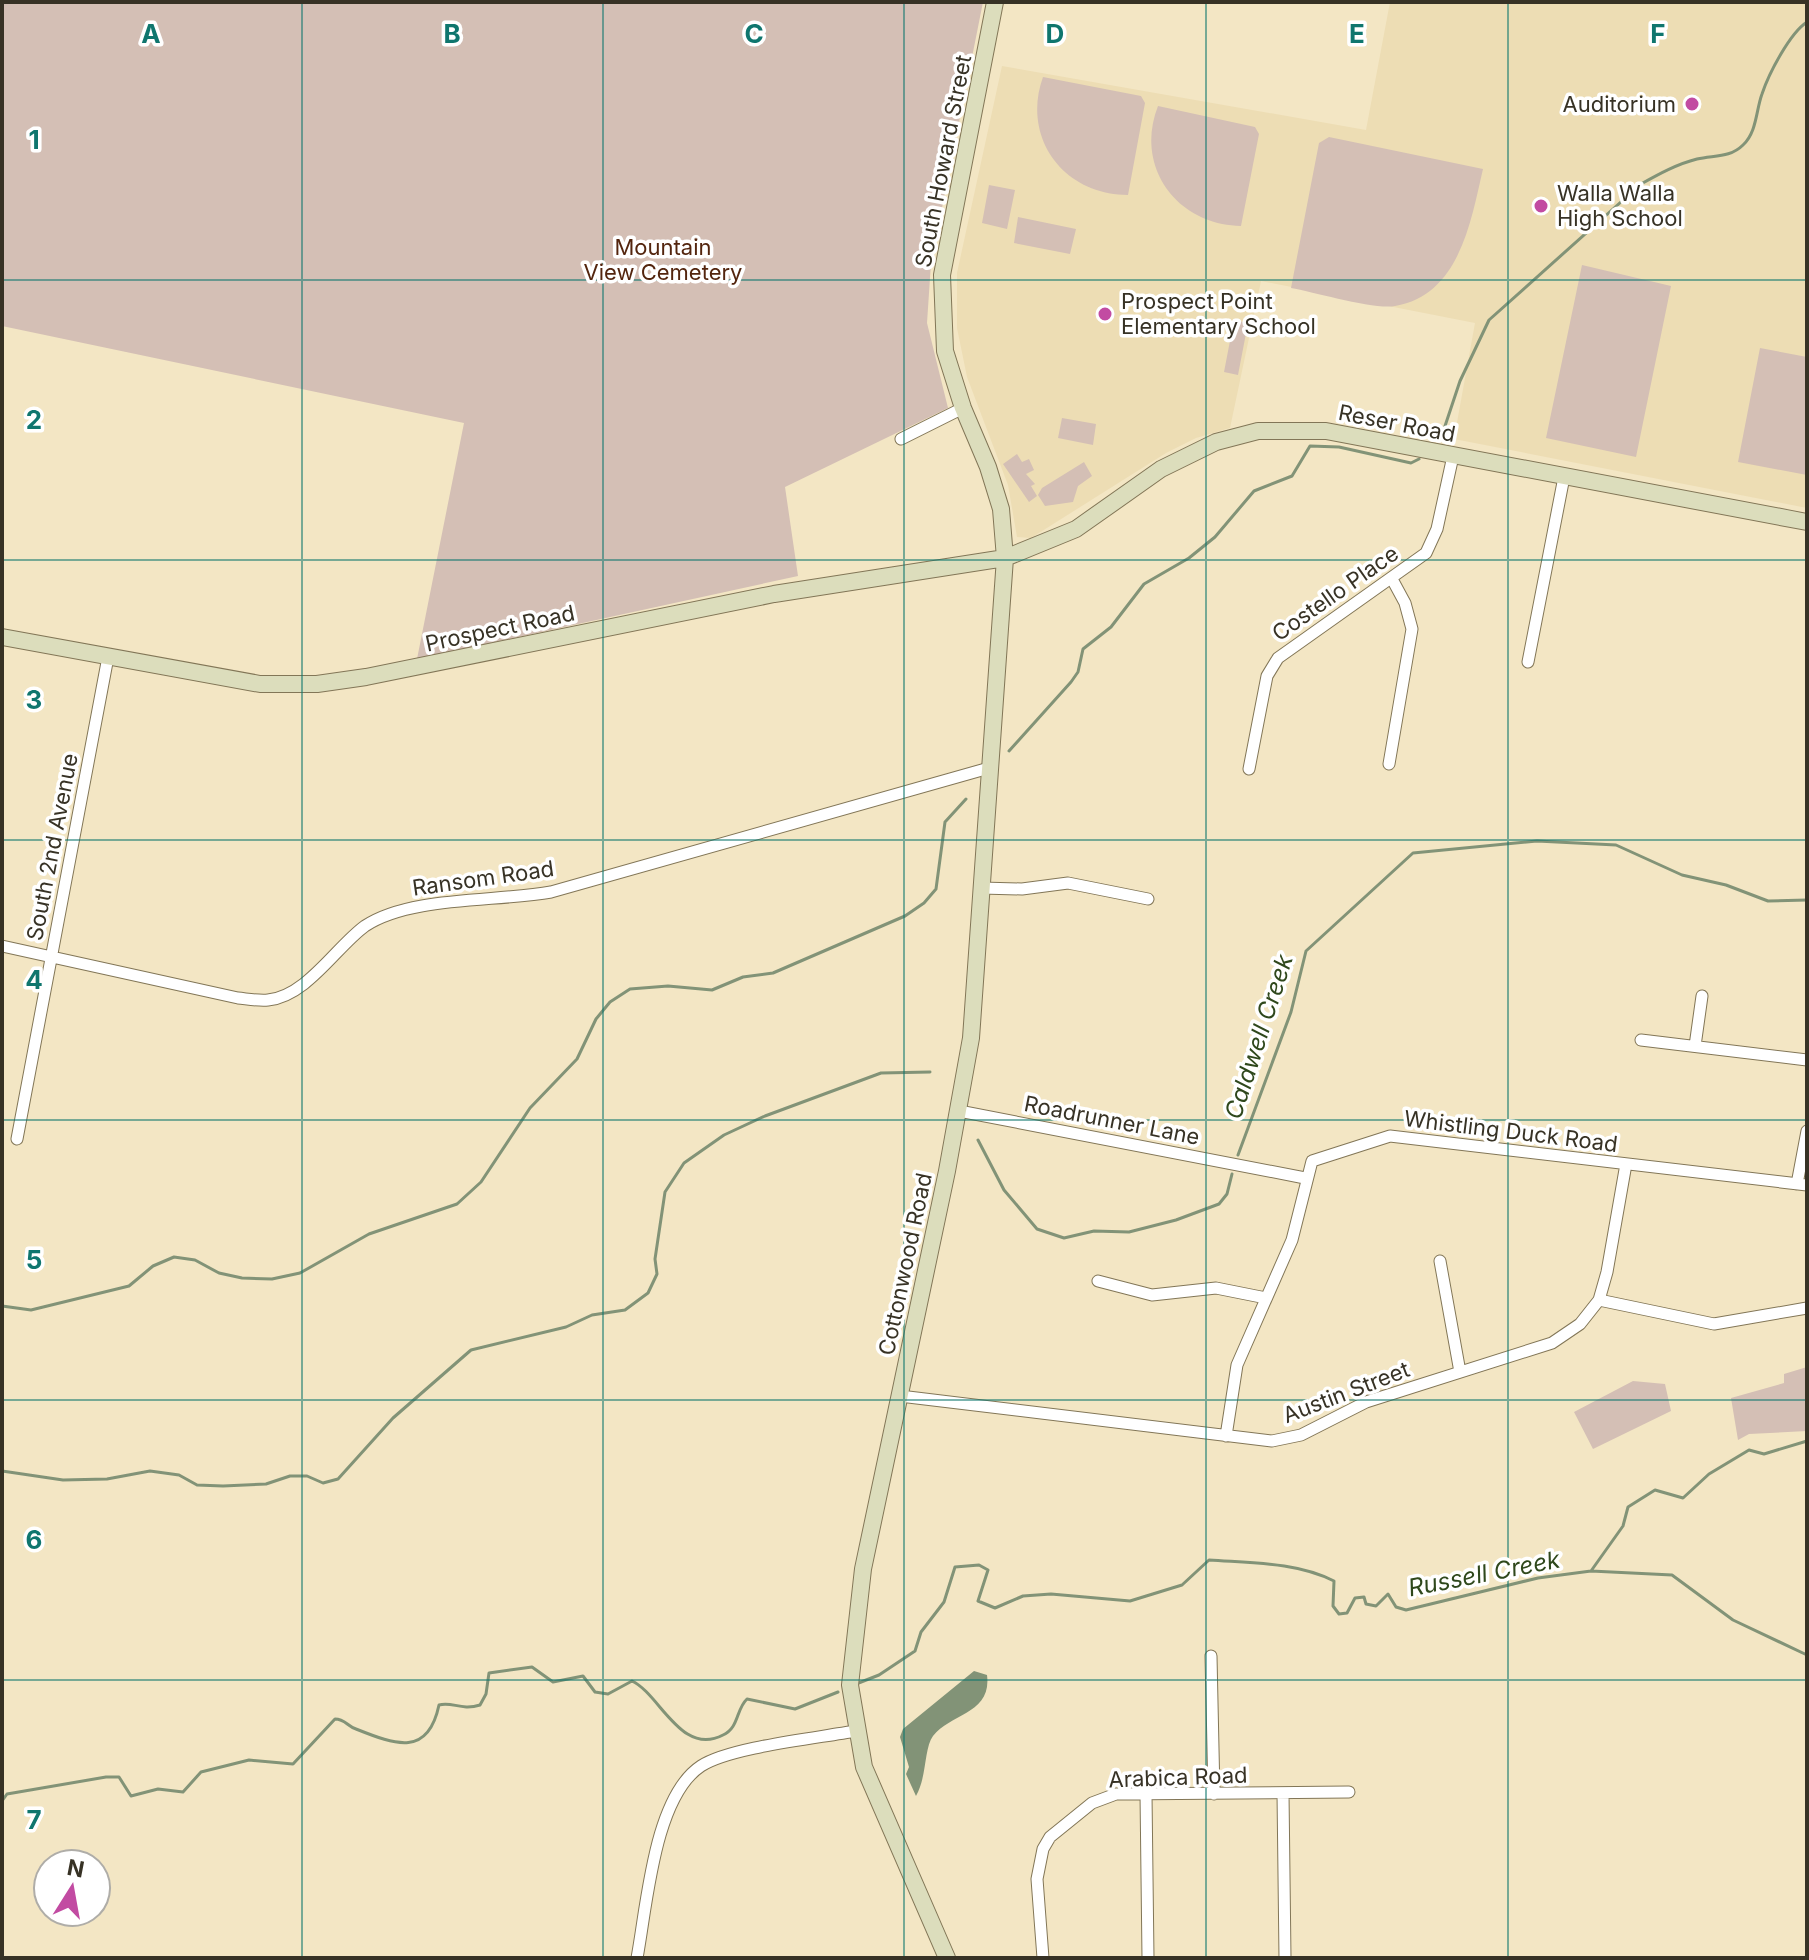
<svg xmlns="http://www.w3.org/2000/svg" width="1809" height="1960" viewBox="0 0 1809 1960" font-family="Inter,sans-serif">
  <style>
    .built { fill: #edddb4 }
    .green { fill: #d4bfb5 }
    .water { fill: #829377 }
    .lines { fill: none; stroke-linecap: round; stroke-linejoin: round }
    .stream { stroke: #829377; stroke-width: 3 }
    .street-casing { stroke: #827657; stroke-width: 13 }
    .secondary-casing { stroke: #827657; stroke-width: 18 }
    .street { stroke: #fff; stroke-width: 11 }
    .secondary { stroke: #dcddbc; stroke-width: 16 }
    .grid { fill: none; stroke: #0f766e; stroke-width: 2; stroke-opacity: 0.55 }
    .poi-dot { fill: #c24ba2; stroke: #fff; stroke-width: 3 }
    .labels { text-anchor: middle; stroke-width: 7; stroke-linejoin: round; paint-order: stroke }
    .poi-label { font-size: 22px; fill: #373225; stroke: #fff; text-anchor: start }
    .street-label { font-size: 22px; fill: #373225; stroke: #fff }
    .park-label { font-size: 22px; fill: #53250e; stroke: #fff }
    .water-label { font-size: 24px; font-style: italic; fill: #2f481c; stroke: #fff }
    .grid-label { font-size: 26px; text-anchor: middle; font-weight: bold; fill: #0f766e; stroke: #fff; stroke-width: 7; stroke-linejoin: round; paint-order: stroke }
  </style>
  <rect width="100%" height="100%" fill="#f3e6c4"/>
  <!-- built -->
  <path class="built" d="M1390,2H1807V508L1454,439L1475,323L1261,281L1230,428L1196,438L1166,453L1031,538L1017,537L1008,485L967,377L957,328V273L1002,66L1366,130Z"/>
  <!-- green -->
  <path class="green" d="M2,2H983L931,263L927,323L948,408L785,487L798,576L417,659L464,423L2,326Z
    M1043,77L1141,96L1145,103L1128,195C1064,195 1021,138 1043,77Z
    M1158,106L1255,127L1259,134L1241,226C1177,225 1134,167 1158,106Z
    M1329,137L1483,169C1471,220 1460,295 1395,306C1375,310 1314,292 1291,288L1319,143Z
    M989,185L1015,190L1007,229L982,223Z
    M1018,217L1076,229L1070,254L1014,243Z
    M1582,265L1671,286L1636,457L1546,438Z
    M1234,320L1248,323L1238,375L1224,372Z
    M1760,348L1807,357V475L1738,462Z
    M1062,418L1096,424L1093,445L1058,438Z
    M1017,454L1022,462L1029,459L1034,470L1026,474L1035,484L1031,486L1037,496L1029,502L1003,464Z
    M1084,462L1092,476L1078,486L1073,502L1045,506L1038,495L1042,488Z
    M1807,1367V1431L1749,1434L1738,1440L1731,1398L1784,1383V1374Z
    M1633,1381L1665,1384L1671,1411L1593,1449L1574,1412Z"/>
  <!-- water -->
  <path class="water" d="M974,1671L987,1675C992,1714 951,1713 933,1736C924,1748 927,1777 916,1796L906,1774L909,1767L900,1737L903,1729Z"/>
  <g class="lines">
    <!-- stream -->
    <path class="stream" d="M1442,435L1460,381L1489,320L1641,184C1659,174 1677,164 1697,159C1714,155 1730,158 1743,145C1757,132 1756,110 1762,94C1769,73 1790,33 1807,22
      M1009,751L1071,682L1078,672L1083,649L1111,627L1144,584L1189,558L1215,537L1254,491L1292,476L1310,446L1339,447L1411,463L1419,459
      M978,1140L1004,1190L1037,1229L1064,1238L1094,1231L1129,1232L1176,1220L1219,1204L1227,1194L1232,1174
      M1238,1155L1291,1012L1306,951L1413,853L1537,841L1616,845L1682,875L1726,885L1768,901L1807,900
      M2,1306L31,1310L129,1286L153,1266L174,1257L195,1260L219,1273L242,1278L272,1279L300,1273L369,1234L457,1204L481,1182L530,1108L577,1059L596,1019L610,1002L630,989L668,986L712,990L743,977L773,973L905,916L924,903L936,889L945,822L966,799
      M2,1471L63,1480L107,1479L150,1471L179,1475L197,1485L223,1486L266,1484L290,1476H307L323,1483L338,1479L393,1418L471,1350L566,1327L592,1315L625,1310L648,1293L657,1274L655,1259L665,1192L684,1163L724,1135L765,1116L881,1073L930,1072
      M1591,1571L1672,1575L1733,1620L1807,1655
      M856,1684L879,1675L915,1651L921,1632L944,1602L955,1567L979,1565L988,1570L978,1601L995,1608L1023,1596L1051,1594L1130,1601L1182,1585L1209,1560C1251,1563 1297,1562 1334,1581L1333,1606L1339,1614L1347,1613L1355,1598L1364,1597L1366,1604L1376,1606L1388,1594L1396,1607L1406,1610L1538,1578L1591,1571L1623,1526L1628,1507L1655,1490L1683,1498L1709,1474L1749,1450L1764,1454L1807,1441
      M2,1801L7,1794L106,1777H119L131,1796L158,1789L183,1792L201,1772L249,1760L293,1764L335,1719C345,1719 347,1726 356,1729C396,1745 428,1757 439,1705C452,1701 461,1711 480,1705L486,1694L489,1673L532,1667L553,1682L583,1676L595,1692L608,1694L632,1681C660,1694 681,1757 723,1735C739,1728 736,1709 747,1699L795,1709L838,1692"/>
    <defs>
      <path id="street" d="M901,439L963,408
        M1528,662L1564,477
        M1389,764L1412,629L1405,603L1392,579
        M1249,769L1267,676L1278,658L1426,553L1437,529L1453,456
        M981,888L1022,889L1068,883L1148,899
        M2,946L238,998C248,999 259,1001 268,1000C307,996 336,947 365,926C410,896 496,902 551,892L989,768
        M1641,1040L1807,1060
        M1695,1046L1702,996
        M959,1111L1305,1178
        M17,1139L108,657
        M1797,1184L1807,1131
        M1440,1261L1460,1372
        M1098,1281L1152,1295L1216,1288L1266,1298
        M1599,1300L1714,1324L1807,1308
        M900,1396L1272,1441L1301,1435L1366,1402L1552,1343L1580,1324L1599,1300L1607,1272L1626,1164
        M1226,1436L1237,1365L1292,1240L1312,1161L1390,1136L1807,1185
        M1211,1656L1214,1794
        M1283,1793L1285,1958
        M1146,1794L1148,1958
        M637,1958C647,1905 654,1797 701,1766C730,1747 818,1738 855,1731
        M1043,1958L1037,1879L1043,1849L1050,1837L1092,1803L1116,1794L1349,1792"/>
      <path id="secondary" d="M2,637L260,684H317L366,677L774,594L1005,558L1076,529L1161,469L1216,442L1258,431H1326L1807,522
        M947,1958L864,1767L850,1685L863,1569L947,1171L971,1038L1005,558L1001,509L988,467L963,408L945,351L942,275L995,2"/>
    </defs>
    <!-- street casing -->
    <use href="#street" class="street-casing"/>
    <!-- secondary casing -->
    <use href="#secondary" class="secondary-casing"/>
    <!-- street -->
    <use href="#street" class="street"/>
    <!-- secondary -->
    <use href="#secondary" class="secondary"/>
  </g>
  <!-- grid -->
  <path class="grid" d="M302,2V1958M603,2V1958M904,2V1958M1206,2V1958M1508,2V1958M2,280H1807M2,560H1807M2,840H1807M2,1120H1807M2,1400H1807M2,1680H1807"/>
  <!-- markers -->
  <g class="poi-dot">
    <circle cx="1692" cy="104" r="8"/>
    <circle cx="1541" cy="206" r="8"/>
    <circle cx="1105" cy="314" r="8"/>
  </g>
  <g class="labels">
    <!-- poi labels -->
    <g class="poi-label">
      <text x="1676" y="112" text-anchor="end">Auditorium</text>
      <text x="1557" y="201">Walla Walla<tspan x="1557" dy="25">High School</tspan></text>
      <text x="1121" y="309">Prospect Point<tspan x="1121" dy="25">Elementary School</tspan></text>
    </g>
    <!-- street labels -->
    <g class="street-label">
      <text transform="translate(943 161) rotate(-79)" y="8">South Howard Street</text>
      <text transform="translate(1397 423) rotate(11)" y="8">Reser Road</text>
      <text transform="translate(1335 593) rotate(-35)" y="8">Costello Place</text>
      <text transform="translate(500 628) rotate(-12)" y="8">Prospect Road</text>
      <text transform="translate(52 847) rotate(-79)" y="8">South 2nd Avenue</text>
      <text transform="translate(483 878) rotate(-8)" y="8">Ransom Road</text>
      <text transform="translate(1112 1120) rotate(11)" y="8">Roadrunner Lane</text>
      <text transform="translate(1511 1131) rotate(7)" y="8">Whistling Duck Road</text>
      <text transform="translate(905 1264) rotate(-78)" y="8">Cottonwood Road</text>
      <text transform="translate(1346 1392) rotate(-21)" y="8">Austin Street</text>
      <text transform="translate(1178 1777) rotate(-2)" y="8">Arabica Road</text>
    </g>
    <!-- park labels -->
    <g class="park-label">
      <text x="663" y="255">Mountain<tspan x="663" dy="25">View Cemetery</tspan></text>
    </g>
    <!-- water labels -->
    <g class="water-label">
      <text transform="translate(1259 1037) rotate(-72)" y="8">Caldwell Creek</text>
      <text transform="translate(1484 1574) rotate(-11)" y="8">Russell Creek</text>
    </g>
  </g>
  <g class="grid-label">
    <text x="151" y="43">A</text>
    <text x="452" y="43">B</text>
    <text x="754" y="43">C</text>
    <text x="1055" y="43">D</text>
    <text x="1357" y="43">E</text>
    <text x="1658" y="43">F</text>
    <text x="34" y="149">1</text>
    <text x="34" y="429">2</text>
    <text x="34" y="709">3</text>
    <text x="34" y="989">4</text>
    <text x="34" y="1269">5</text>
    <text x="34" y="1549">6</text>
    <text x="34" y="1829">7</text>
  </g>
  <!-- border -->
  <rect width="1809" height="1960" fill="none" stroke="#373225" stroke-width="8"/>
  <!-- north arrow -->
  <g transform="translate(72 1888) rotate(11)"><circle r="38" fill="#ffffff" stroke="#afada8" stroke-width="2"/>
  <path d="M0-6L14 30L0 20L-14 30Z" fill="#c24ba2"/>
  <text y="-12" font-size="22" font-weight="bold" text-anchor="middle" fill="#373225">N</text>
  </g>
</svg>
